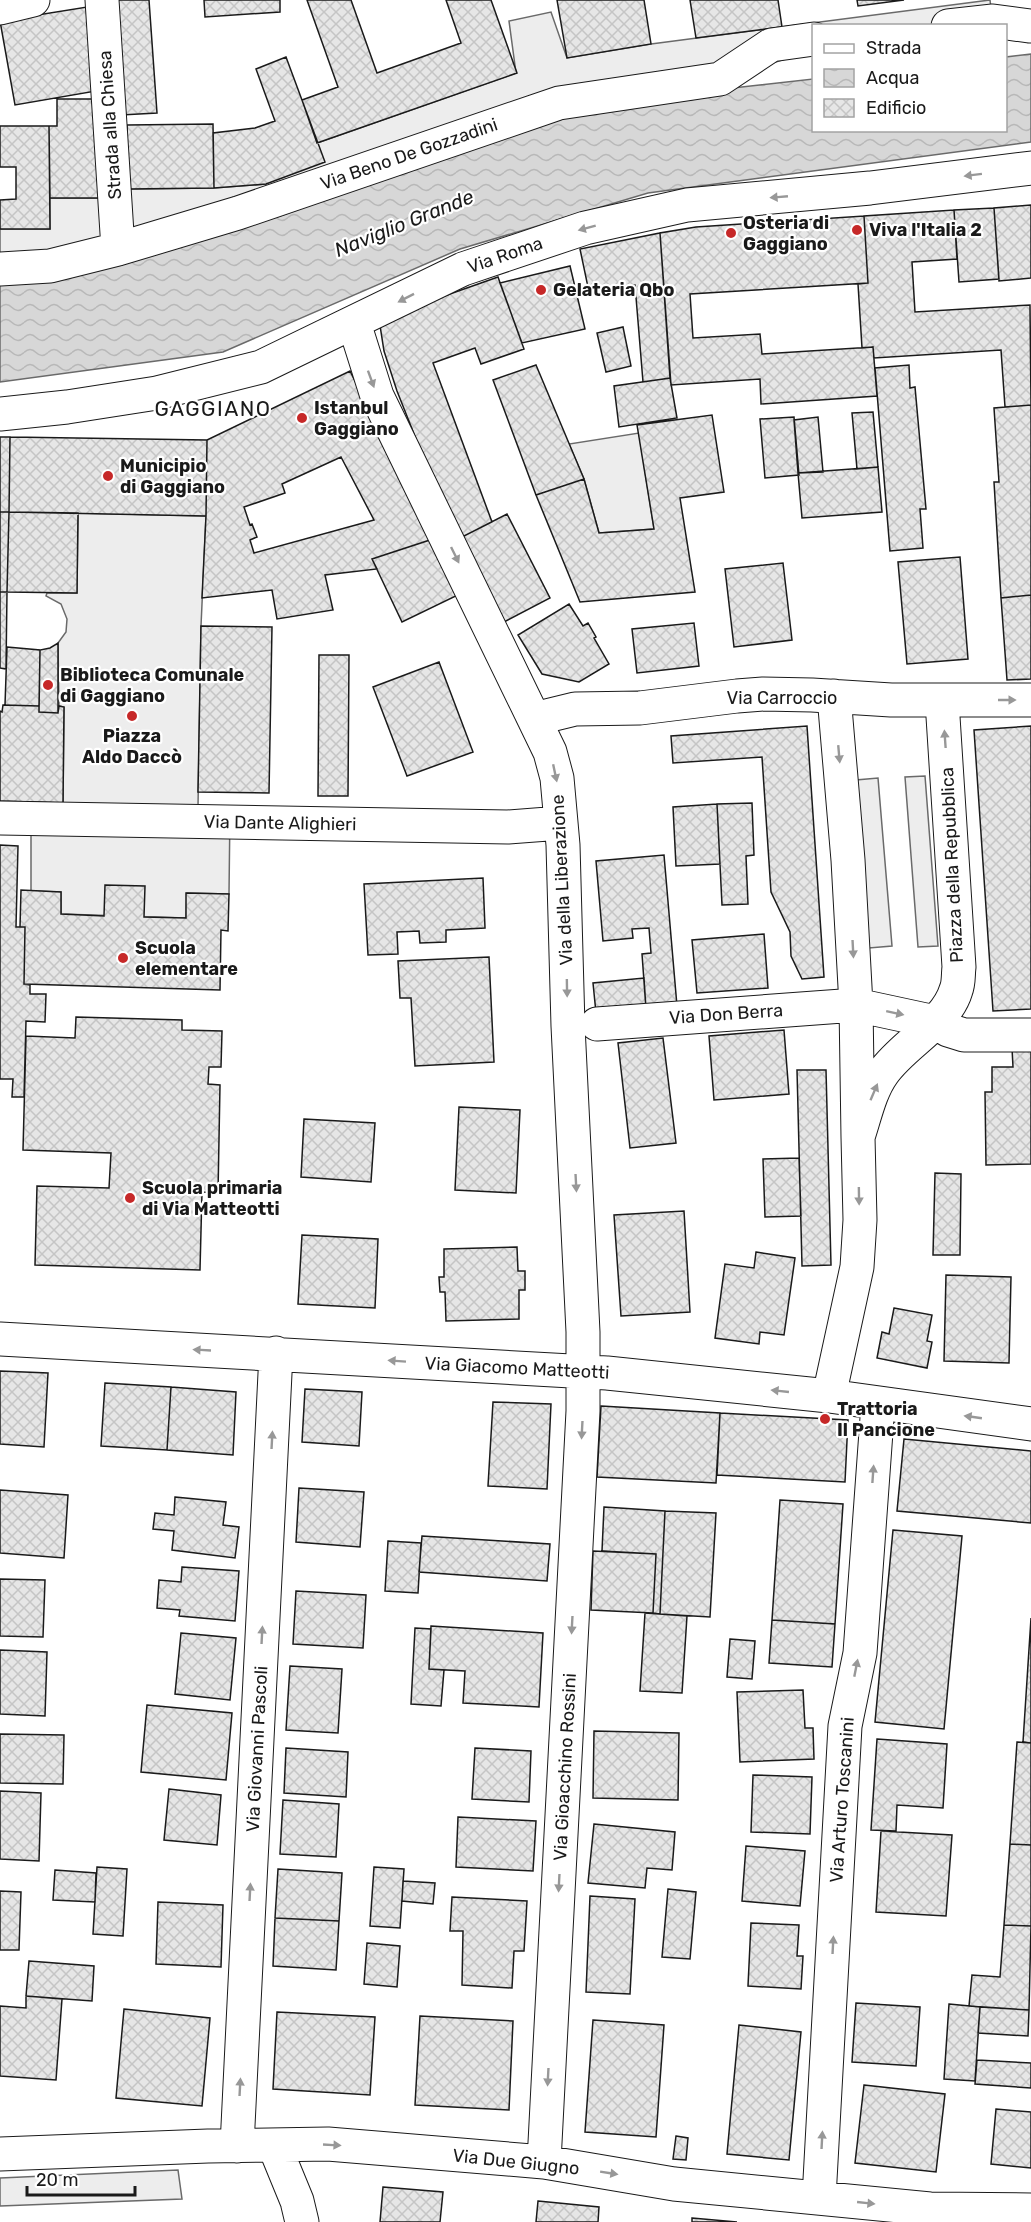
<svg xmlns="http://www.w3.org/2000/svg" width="1031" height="2222" viewBox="0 0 1031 2222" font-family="Rubik,sans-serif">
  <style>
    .built { fill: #ededed; stroke: #6a6a6a; stroke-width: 1.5 }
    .water { fill: url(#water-waves); stroke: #6a6a6a; stroke-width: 1.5 }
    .building { fill: url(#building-cross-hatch); stroke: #1a1a1a; stroke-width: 1.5; fill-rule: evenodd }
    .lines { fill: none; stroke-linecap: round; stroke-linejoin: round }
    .minor-casing { stroke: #1a1a1a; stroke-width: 35 }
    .minor { stroke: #fff; stroke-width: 33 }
    .oneway { fill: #989898 }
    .poi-dot { fill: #c62828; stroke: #fff; stroke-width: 2 }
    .labels { text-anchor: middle; stroke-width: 4.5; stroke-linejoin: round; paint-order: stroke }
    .street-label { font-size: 18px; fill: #1a1a1a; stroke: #fff }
    .poi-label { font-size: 18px; font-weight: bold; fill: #1a1a1a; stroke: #fff; text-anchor: start }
    .water-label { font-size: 20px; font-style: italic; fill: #1a1a1a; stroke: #fff }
    .quarter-label { font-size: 21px; letter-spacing: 1.5px; fill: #1a1a1a; stroke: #fff }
  </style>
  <defs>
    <pattern id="water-waves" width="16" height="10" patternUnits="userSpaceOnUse" patternTransform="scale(1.5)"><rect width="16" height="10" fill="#d7d7d7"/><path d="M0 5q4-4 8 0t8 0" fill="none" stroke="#b8b8b8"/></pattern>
    <pattern id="building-cross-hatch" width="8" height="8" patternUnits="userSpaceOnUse" patternTransform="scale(1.5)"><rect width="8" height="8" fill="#e6e6e6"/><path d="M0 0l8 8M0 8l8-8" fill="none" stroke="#c5c5c5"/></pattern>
  </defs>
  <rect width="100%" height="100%" fill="#fff"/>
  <!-- built -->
  <path class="built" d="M990,0L993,25L814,26L795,56L720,79L0,275V229H50V198H100L128,189L214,188L266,184L317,143L516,73L509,21L551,12L567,58L651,44Z
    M639,433L654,529L599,533L584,479L569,444Z
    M78,513L206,516L201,626L198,807L230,809L229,894L187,893L186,918L61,914V892L31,891V835L63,803L64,707L59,706L58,643L66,632L67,619L61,604L46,596L47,593H77Z
    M925,776L938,946L918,947L905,777Z
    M878,778L892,946L869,948L856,780Z
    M178,2170L182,2199L0,2206V2178Z"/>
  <!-- water -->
  <path class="water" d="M1031,54V142L648,193L460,249L223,352L0,382V281L168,249L280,216L581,105L813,79L814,130H1006V57Z"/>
  <!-- building -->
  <path class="building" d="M113,0H149L157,113L121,115Z
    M204,0H280V12L205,17Z
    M307,0H351L377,73L461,43L446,0H491L517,73L317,143L302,100L338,87Z
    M557,0H644L651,44L567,58Z
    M690,0H778L782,27L696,38Z
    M857,0H904L858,6Z
    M87,7L102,90L15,105L0,21Z
    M286,57L325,162L266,184L214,188L213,133L255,128L275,121L256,69Z
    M57,99H98L100,198H50L49,126H57Z
    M213,124L214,188L128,189L127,125Z
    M0,126H49L50,229H0V200L16,199V167H0Z
    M1031,205V278L999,281L994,208Z
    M994,208L999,279L959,282L954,210Z
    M954,210L957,259L912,262L915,312L1030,305L1031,405L1005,407L1001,350L874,358L873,347L862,348L858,284L868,283L864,216Z
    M864,216L868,283L690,294L693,338L760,334L762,354L873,347L877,396L761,404L760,379L671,385L660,233L696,227Z
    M660,233L670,378L643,382L635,285L589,292L580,249Z
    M570,266L585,329L522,343L500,283Z
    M498,277L524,349L481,364L475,348L433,363L492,522L460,538L439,497L397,391L384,351L379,319Z
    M623,327L631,366L606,372L597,333Z
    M536,365L584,479L536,495L493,380Z
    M909,365L910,388L915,387L926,509H920L923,548L890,551L875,368Z
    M350,371L433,539L372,559L377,569L325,575L333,610L277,619L272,590L202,598L206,516L207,440ZM341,457L374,520L254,553L250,540L257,537L252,524L250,525L244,507L285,493L282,484Z
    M670,378L677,418L619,427L614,386Z
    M1031,405V595L1001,598L994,482H999L994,408Z
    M873,412L878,467L857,469L852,413Z
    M712,415L724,492L680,498L695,592L580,602L536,495L584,479L599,533L654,529L637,425Z
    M794,417L799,475L765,478L760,419Z
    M818,417L823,472L798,473L794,420Z
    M0,437H10L9,512H0Z
    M10,437L207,440L206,516L9,512Z
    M878,467L882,512L802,518L798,473Z
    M0,512H9L7,592H0Z
    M9,512L78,513L77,593L7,592Z
    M507,514L550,598L504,622L460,538Z
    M433,539L460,594L402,622L372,559Z
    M960,557L968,659L907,664L898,562Z
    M783,563L792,640L734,647L725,569Z
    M0,592H7L6,669L0,668Z
    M1031,595V679L1007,680L1001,598Z
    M569,604L583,626L588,623L596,637L594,638L609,664L579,682L542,674L518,635Z
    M694,623L699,666L637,673L632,629Z
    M201,626L272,627L269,793L198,792Z
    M58,643V713L39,712L40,650L50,648Z
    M7,647L40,650L39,706L5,705Z
    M319,655H349L348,796H318Z
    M439,662L473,752L407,776L373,687Z
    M3,705L39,706V712L58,713L59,706L64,707L63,803L0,801V711L2,712Z
    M807,726L824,977L802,979L791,956L790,932L771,892L762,757L673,763L671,736Z
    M1031,726V1009L993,1011L974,730Z
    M752,803L754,855L746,856L748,904L722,905L717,804Z
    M717,804L720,864L676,866L673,807Z
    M0,845L18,846L16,927H25L24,984L30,985V994H46L45,1022L26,1021L24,1097H12L13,1079H0Z
    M664,855L677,1006L646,1009L642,954L651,953L649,928L632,929L633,938L603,941L596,861Z
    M483,878L485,928L446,930V942L420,943L419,931L397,932L398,954L368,955L364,884Z
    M105,885L145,886L144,917L186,918V893L229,894L228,931L221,930L220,990L24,984L25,927H20L21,890L61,892V914L104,916Z
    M764,934L768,988L697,993L692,940Z
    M489,957L494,1062L415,1066L411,998H400L398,961Z
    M644,978L646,1009L596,1013L593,983Z
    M76,1017L182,1020V1030L222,1031L221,1067H209L208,1084L220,1085L218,1193L202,1192L200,1270L35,1265L37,1186L109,1188L111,1153L23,1150L26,1036L75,1038Z
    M784,1030L789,1094L714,1100L709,1036Z
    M663,1038L676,1143L630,1148L618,1043Z
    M1012,1048H1031V1164L986,1165L985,1092H992V1067H1013Z
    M797,1070H826L831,1265L802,1266Z
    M459,1107L520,1110L516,1193L455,1190Z
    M304,1119L375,1123L371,1182L301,1177Z
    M799,1158L801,1216L765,1217L763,1159Z
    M935,1173L961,1174L960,1255H933Z
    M684,1211L690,1312L621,1316L614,1215Z
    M302,1235L378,1239L375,1308L298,1304Z
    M517,1247L518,1271H525V1290H519V1319L446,1321L445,1292H440L439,1277H444V1249Z
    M756,1252L795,1258L784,1335L760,1332L759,1344L715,1338L725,1264L754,1268Z
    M946,1275L1011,1277L1009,1363L944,1361Z
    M894,1308L932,1315L927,1341L932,1342L927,1368L877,1358L882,1332L889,1334Z
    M0,1371L48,1373L44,1447L0,1444Z
    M105,1383L171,1387L167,1450L101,1446Z
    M171,1387L236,1392L233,1455L167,1450Z
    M305,1389L362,1392L359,1446L302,1442Z
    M493,1402L551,1404L547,1489L488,1486Z
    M601,1406L720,1413L716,1483L597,1477Z
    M720,1413L848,1420L845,1482L717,1475Z
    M904,1439L1031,1451V1523L897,1511Z
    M299,1488L364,1492L360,1547L296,1542Z
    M0,1490L68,1495L64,1558L0,1553Z
    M175,1497L226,1502L223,1525L239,1527L235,1558L172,1550L174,1531L153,1529L155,1513L174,1515Z
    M780,1500L843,1504L835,1624L772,1620Z
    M604,1507L665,1511L660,1614L653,1613L656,1554L602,1551Z
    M665,1511L716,1513L710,1617L660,1614Z
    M893,1530L962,1536L944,1729L875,1722Z
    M422,1536L550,1544L547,1581L419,1572Z
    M388,1541L421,1543L418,1593L385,1591Z
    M593,1551L656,1554L653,1613L591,1610Z
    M182,1567L239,1571L235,1621L179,1616L180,1610L157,1608L159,1580L181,1582Z
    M0,1579L45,1580L43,1637L0,1636Z
    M296,1591L366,1595L363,1648L293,1644Z
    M645,1613L687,1616L682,1693L640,1691Z
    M1031,1618V1743L1023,1742Z
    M772,1620L835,1624L832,1667L769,1663Z
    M431,1626L543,1633L539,1707L463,1703L465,1671L429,1669Z
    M415,1628L431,1629L429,1669L444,1670L441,1706L411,1704Z
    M181,1633L236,1638L230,1700L175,1694Z
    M730,1639L755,1641L752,1679L727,1677Z
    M0,1650L47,1652L45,1716L0,1714Z
    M290,1666L342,1669L338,1733L286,1730Z
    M803,1690L805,1728H813L814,1759L740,1762L737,1692Z
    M147,1705L232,1713L226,1780L141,1772Z
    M594,1731L679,1733L678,1800L593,1798Z
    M0,1734L64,1735L63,1784L0,1783Z
    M877,1739L947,1744L943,1808L897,1805L896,1831L871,1830Z
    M1017,1742L1031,1743V1845L1010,1844Z
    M286,1748L348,1752L346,1797L284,1793Z
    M475,1748L531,1751L529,1802L472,1799Z
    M753,1775L812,1777L810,1834L751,1832Z
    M169,1789L221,1795L217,1845L164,1840Z
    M0,1791L41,1793L39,1861L0,1859Z
    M283,1800L339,1804L336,1857L280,1854Z
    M458,1817L536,1821L533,1871L456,1867Z
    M594,1824L675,1832L672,1870L647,1868L645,1888L588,1883Z
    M881,1831L952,1835L946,1916L876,1912Z
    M1010,1844L1031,1845V1926L1004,1925Z
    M746,1846L805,1851L800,1906L742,1901Z
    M97,1867L127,1869L123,1936L93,1934Z
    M374,1867L404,1869L400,1928L370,1926Z
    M278,1869L342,1873L339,1921L275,1918Z
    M55,1870L96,1873L95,1902L53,1900Z
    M403,1881L435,1883L433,1904L402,1901Z
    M668,1889L696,1892L690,1959L662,1957Z
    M0,1891L21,1892L19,1950H0Z
    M590,1896L635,1899L630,1994L586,1992Z
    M452,1897L527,1901L524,1951H514L512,1988L462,1985L463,1931H450Z
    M158,1902L223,1905L221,1967L156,1964Z
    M275,1918L339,1921L336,1970L273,1966Z
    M751,1923L799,1925L797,1956H803L801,1989L748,1986Z
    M1004,1925L1031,1926L1029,2010L969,2006L972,1975L1000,1977Z
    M367,1943L400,1946L397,1987L364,1984Z
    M29,1961L94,1966L92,2001L26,1996Z
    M26,1996L62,1999L56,2080L0,2076V2006L26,2008Z
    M856,2003L920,2007L916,2066L852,2062Z
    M949,2004L980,2007L975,2081L944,2079Z
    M980,2007L1029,2010L1028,2036L978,2033Z
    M124,2009L210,2018L202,2106L116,2098Z
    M277,2012L375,2017L370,2095L273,2089Z
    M420,2016L513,2021L509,2110L415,2105Z
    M593,2020L664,2025L656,2137L585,2132Z
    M739,2025L801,2032L789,2160L727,2154Z
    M977,2060L1031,2063V2088L975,2084Z
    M864,2085L945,2094L936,2172L855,2163Z
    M996,2109L1031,2112V2168L991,2164Z
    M676,2136L688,2138L686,2160L673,2159Z
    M383,2187L443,2192L440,2222H380Z
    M538,2201L599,2207L598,2222H536Z
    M692,2218L737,2222H692Z"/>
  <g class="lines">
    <defs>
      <path id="minor" d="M102,0L118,249
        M0,8L33,0
        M948,26L993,21L1029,26
        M0,269L50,266L118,249L238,213L559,103L720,79L771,45L814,39
        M354,323L377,396L550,752L557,778L563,845L568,1026L583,1332V1411L544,2162
        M0,414L67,407L157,393L261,367L463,269L585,228L687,205L870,188L1031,168
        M834,696L848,860L856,1005L858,1137C865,1116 870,1091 883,1073C903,1044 946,1024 956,990C959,983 958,974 959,967L942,701
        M534,719L575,709L640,708L737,696L763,694L812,695L891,700H1031
        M0,818L508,827L561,823
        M597,1024L856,1005L935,1022L948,1030L964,1035H1031
        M0,1339L607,1373L829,1396L1031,1424
        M829,1396L857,1267L860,1220L858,1137
        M274,2145L297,2201L302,2222
        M237,2146L276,1353
        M0,2154L208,2146L328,2144L544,2162L674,2184L930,2209L1031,2210
        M819,2198L845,1726L860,1653L878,1404"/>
    </defs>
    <!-- minor casing -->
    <use href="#minor" class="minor-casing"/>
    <!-- minor -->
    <use href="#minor" class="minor"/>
  </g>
  <!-- one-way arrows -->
  <defs><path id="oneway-solid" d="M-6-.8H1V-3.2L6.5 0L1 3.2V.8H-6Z" transform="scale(1.5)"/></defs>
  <g class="oneway">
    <use href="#oneway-solid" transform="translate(973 175) rotate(173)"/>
    <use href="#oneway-solid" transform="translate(779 197) rotate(175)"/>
    <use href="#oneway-solid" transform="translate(587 228) rotate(165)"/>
    <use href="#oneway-solid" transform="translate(406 298) rotate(153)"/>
    <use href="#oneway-solid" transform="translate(371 379) rotate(70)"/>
    <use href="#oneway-solid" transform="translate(455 555) rotate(64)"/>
    <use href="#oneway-solid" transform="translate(1007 700)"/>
    <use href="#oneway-solid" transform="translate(945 739) rotate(-94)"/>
    <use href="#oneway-solid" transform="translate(839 754) rotate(85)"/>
    <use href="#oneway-solid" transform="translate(555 773) rotate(78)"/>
    <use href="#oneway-solid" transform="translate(853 949) rotate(87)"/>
    <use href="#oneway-solid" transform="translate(567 988) rotate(89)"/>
    <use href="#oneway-solid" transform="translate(895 1013) rotate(12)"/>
    <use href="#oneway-solid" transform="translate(874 1092) rotate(-67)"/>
    <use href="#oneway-solid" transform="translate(576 1183) rotate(87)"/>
    <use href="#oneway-solid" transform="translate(859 1196) rotate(89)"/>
    <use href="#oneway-solid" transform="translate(202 1350) rotate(-177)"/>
    <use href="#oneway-solid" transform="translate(397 1361) rotate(-176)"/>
    <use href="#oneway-solid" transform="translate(780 1391) rotate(-174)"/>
    <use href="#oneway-solid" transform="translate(973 1417) rotate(-172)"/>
    <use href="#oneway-solid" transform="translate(582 1430) rotate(93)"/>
    <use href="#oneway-solid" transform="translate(272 1440) rotate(-87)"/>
    <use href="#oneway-solid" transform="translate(873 1474) rotate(-86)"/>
    <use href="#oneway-solid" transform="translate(572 1625) rotate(93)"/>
    <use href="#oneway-solid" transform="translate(262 1635) rotate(-87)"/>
    <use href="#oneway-solid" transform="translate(856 1668) rotate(-79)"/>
    <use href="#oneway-solid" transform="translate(559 1883) rotate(93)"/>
    <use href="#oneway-solid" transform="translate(250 1892) rotate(-87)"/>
    <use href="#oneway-solid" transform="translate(833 1945) rotate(-87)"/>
    <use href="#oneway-solid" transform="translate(548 2077) rotate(93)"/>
    <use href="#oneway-solid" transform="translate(240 2087) rotate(-87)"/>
    <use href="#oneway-solid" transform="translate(822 2140) rotate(-87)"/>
    <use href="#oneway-solid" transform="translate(332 2145) rotate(3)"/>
    <use href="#oneway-solid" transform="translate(609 2173) rotate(9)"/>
    <use href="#oneway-solid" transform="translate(866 2203) rotate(6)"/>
  </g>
  <!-- markers -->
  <g class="poi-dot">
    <circle cx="857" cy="230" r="6"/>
    <circle cx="731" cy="233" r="6"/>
    <circle cx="541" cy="290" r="6"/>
    <circle cx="302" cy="418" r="6"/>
    <circle cx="108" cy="476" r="6"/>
    <circle cx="48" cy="685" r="6"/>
    <circle cx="132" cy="716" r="6"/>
    <circle cx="123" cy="958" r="6"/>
    <circle cx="130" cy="1198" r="6"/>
    <circle cx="825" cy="1419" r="6"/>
  </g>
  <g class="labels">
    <!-- street labels -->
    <g class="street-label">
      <text transform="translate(110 125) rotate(-94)" y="6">Strada alla Chiesa</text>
      <text transform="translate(409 154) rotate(-19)" y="6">Via Beno De Gozzadini</text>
      <text transform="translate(505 255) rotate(-19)" y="6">Via Roma</text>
      <text x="782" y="704">Via Carroccio</text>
      <text transform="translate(280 823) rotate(1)" y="6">Via Dante Alighieri</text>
      <text transform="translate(952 865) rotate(-93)" y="6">Piazza della Repubblica</text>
      <text transform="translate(562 880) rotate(-93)" y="6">Via della Liberazione</text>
      <text transform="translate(726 1014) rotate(-4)" y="6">Via Don Berra</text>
      <text transform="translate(517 1368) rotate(3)" y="6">Via Giacomo Matteotti</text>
      <text transform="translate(257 1749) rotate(-87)" y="6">Via Giovanni Pascoli</text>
      <text transform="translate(565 1767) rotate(-87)" y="6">Via Gioacchino Rossini</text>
      <text transform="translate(842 1800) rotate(-86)" y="6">Via Arturo Toscanini</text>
      <text transform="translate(516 2162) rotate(6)" y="6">Via Due Giugno</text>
    </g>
    <!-- poi labels -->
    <g class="poi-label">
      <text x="743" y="229">Osteria di<tspan x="743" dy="21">Gaggiano</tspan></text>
      <text x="869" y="236">Viva l'Italia 2</text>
      <text x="553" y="296">Gelateria Qbo</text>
      <text x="314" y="414">Istanbul<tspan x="314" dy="21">Gaggiano</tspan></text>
      <text x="120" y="472">Municipio<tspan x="120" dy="21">di Gaggiano</tspan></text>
      <text x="60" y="681">Biblioteca Comunale<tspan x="60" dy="21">di Gaggiano</tspan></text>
      <text x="132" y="742" text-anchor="middle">Piazza<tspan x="132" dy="21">Aldo Daccò</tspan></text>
      <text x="135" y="954">Scuola<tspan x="135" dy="21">elementare</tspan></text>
      <text x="142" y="1194">Scuola primaria<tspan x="142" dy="21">di Via Matteotti</tspan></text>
      <text x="837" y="1415">Trattoria<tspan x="837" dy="21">Il Pancione</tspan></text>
    </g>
    <!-- water labels -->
    <g class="water-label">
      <text transform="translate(404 223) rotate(-22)" y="7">Naviglio Grande</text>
    </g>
    <!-- quarter labels -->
    <g class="quarter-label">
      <text x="213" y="416">GAGGIANO</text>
    </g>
  </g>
  <!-- legend -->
  <rect x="812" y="24" width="195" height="108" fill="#ffffff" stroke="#a3a3a3" stroke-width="1.5"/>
  <rect x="824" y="44" width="30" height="9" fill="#ffffff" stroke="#a3a3a3" stroke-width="1.5"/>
  <text x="866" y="54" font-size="18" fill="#1a1a1a">Strada</text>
  <rect x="824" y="69" width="30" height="18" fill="url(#water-waves)" stroke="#a3a3a3" stroke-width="1.5"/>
  <text x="866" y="84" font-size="18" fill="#1a1a1a">Acqua</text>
  <rect x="824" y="99" width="30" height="18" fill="url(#building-cross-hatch)" stroke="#a3a3a3" stroke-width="1.5"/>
  <text x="866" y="114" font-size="18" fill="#1a1a1a">Edificio</text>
  <!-- scale -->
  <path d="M27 2186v9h108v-9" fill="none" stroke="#1a1a1a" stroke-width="3"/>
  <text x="36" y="2186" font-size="18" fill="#1a1a1a" stroke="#ffffff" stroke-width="4.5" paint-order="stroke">20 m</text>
</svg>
